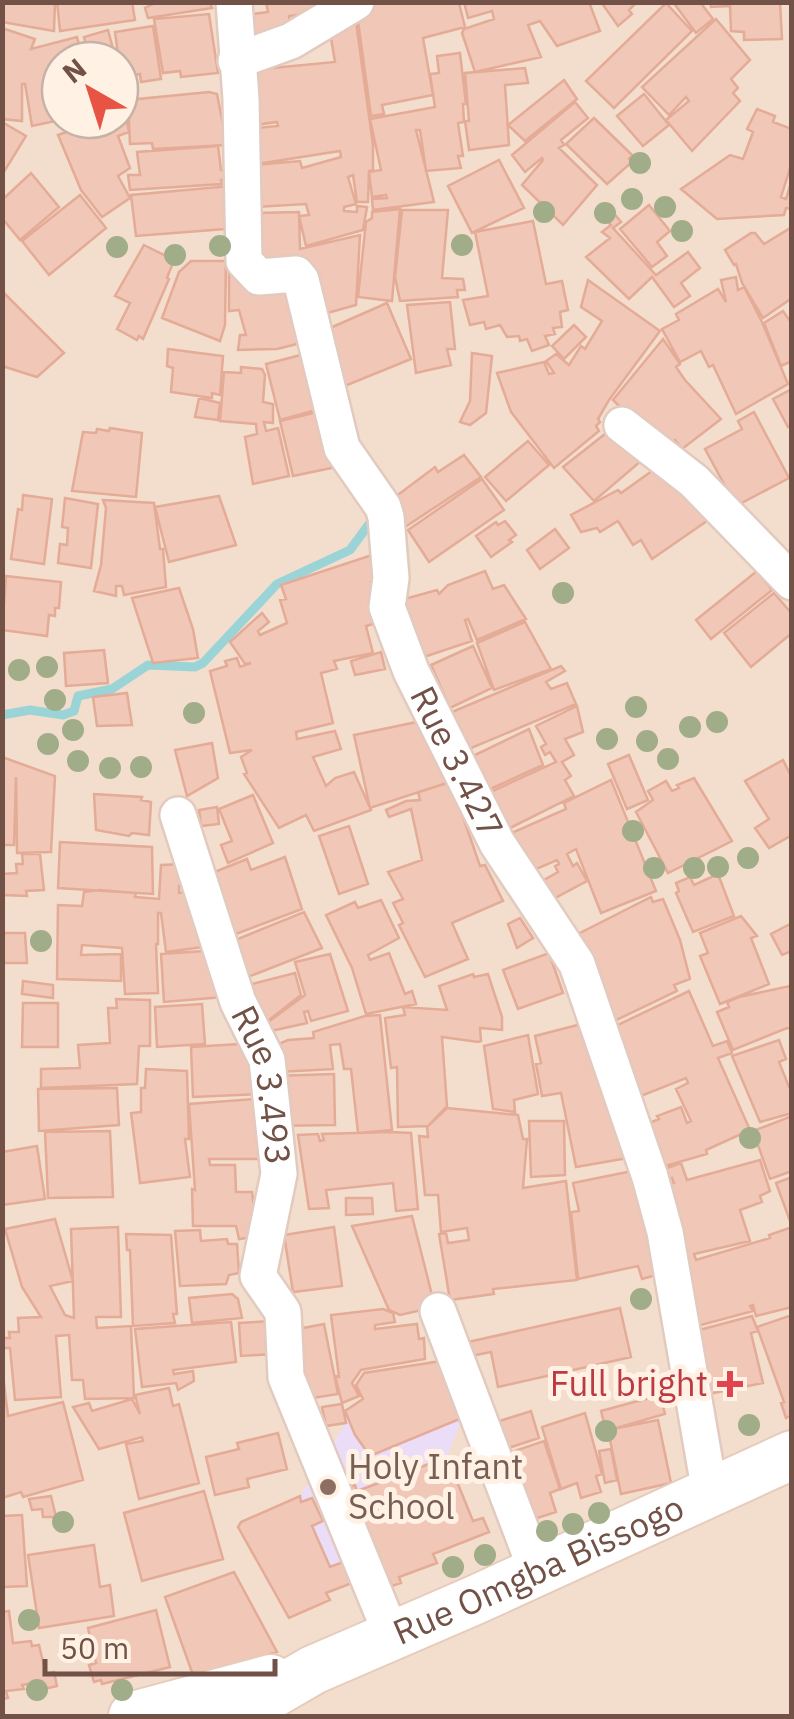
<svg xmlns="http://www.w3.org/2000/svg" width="794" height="1719" viewBox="0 0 794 1719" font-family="'IBM Plex Sans',sans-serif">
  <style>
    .residential { fill: #f3dece; fill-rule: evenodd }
    .education { fill: #ebdcf8 }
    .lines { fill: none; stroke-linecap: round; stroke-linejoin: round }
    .stream { stroke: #9bd4d7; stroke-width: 9 }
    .building { fill: #f1c7b7; stroke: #e4ab97; stroke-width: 2.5 }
    .minor-casing { stroke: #e2cabf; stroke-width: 40 }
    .secondary-casing { stroke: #e7cbbb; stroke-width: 52 }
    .minor { stroke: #fff; stroke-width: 35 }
    .secondary { stroke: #fff; stroke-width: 48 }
    .tree { fill: #a1ad88 }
    .health-dot { fill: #e0444e; stroke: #fff2e5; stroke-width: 4 }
    .education-dot { fill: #8d6e63; stroke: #fff2e5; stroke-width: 4 }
    .labels { text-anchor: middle; stroke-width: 10; stroke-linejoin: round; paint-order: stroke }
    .street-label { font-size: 35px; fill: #725147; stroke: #fff2e5 }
    .health-label { font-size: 35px; fill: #be3a42; stroke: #fff2e5; text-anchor: end }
    .education-label { font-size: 35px; fill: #785e54; stroke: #fff2e5; text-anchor: start }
  </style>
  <rect width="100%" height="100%" fill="#fceddf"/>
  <!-- residential -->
  <path class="residential" d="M3,3H791V1716H3ZM60,60H120V120H60Z"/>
  <!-- education -->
  <path class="education" d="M448,1360L462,1418L447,1457L360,1490L355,1485L352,1583L327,1592L330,1600L289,1618L238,1527L241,1522L300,1496L346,1423L345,1411L362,1399L356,1385L364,1373Z"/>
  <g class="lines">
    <!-- stream -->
    <path class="stream" d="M2,715L30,710L63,715L74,711L78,696L112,689L148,665L195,667L203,663L277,584L350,550L375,516"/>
  </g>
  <!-- building -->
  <path class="building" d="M2,2H55L54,31L2,22Z
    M57,2H132L135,20L60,31Z
    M157,2H210L212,8L148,18L145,8Z
    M266,2H314L316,12L289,16L290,30L242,40L238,16L268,12Z
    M361,2L459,3L465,27L423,38L433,95L382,105L384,114L371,116L356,7Z
    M464,2H589L600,31L557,46L540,21L528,25L541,57L475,72L462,33L464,29L494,19L492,11L468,18Z
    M601,2H637L629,10L632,14L618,26Z
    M673,2H700L713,19L696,33Z
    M711,2H780L782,39L744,40V32L731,31L730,6L711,7Z
    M666,3L692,31L614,108L586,81Z
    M209,14L218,73L181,77L180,71L163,73L154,19Z
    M716,19L750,60L731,79L738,88L733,93L740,101L692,151L666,120L689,101L686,97L669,115L642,87Z
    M356,22L373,145V170L369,171L368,202H357L353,175L348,177L356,204L344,207V211L357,212V206L367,207L363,230L306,246L299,216L309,215L306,204L256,207L254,165L300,161L302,168L341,157L340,151L257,164V128L278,126L277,122L255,125L251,70L335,62L329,26Z
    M153,26L161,79L141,82L140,74L121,77L115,32Z
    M2,28L35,39L31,49L77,37L83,60H60V120L32,126L25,84H22V121L2,119Z
    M108,30L116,60H90L84,37Z
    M460,53L466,104H463L464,122L458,123L463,156H458L461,168L426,171L420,130H416L434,202L373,210L372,199L387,198L386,195L372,197L369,172L381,170L370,119L435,107L430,74L439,73L437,56Z
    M525,68L528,83L505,85L509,145L469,150L465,121H469L465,73Z
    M564,80L577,99L525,141L508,125Z
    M209,92L217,94L227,145L153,149L152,143L130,144L128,100Z
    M644,94L669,125L643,146L617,116Z
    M575,102L588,118L561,140L564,145L559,148L597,185L563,225L522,185L543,160L542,158L525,172L512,155Z
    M757,109L775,116L773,122L792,129V162L781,197L786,199L792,179V209L786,208L784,215L717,219L681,189L730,155L743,159L753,132L747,129Z
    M125,111L129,132L118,136L130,168L118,176L130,198L102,217L81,190L58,135L100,120H120V113Z
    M594,118L632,155L629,159L632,162L607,184L566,144Z
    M2,122L26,136L2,175Z
    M218,146L221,170H228L229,179L221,180L222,184L130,190L128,175H140L137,152Z
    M499,160L524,208L472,233L448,186Z
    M31,173L59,207L20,240L2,218V200Z
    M230,186L232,214L225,213V229L136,236L131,195Z
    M80,195L106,228L49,275L22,241Z
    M649,205L670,231L657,242L667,256L652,267L620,229Z
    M400,209L392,301L358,297L366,222L372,218V212Z
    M402,210H448L442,278L463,279L465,290H457L458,297L400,301L395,277Z
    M299,212L300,249L360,235L356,305L313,317L301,270L257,272L255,213Z
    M613,212L621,222L613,228L656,275L688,252L700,268L681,283L690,296L674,307L652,277L629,299L586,257L610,238L602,232L611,225L605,219Z
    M533,221L546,284L562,281L568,310L560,312L562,327L553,328L555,334L545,336L549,345L532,351L527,339L520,341L519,336L507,337L500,325L486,329L484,322L470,325L463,300L488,296L475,232Z
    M792,227V298L763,318L742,283L736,264L734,265L725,250L751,233H755L764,244Z
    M144,245L174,260L167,278L169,279L143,339L139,336L137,340L117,329L130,303L115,296Z
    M191,261H226L225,325L220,341L162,318L179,272Z
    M229,269L253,273L301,292L309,341L277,349L238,350L240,335H246L239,310L229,311Z
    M736,277L738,290L744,287L762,322L788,384L736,414L713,365L709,367L701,351L680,362L662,329L679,320L676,314L718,289L726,302L721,280Z
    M588,280L660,331L609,400L598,419L600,422L596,426L599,431L554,468L511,412L497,373L544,362L549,374L554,373L546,361L556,354L569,365L581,346L585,349L602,321L581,307Z
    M4,293L64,353L37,377L2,366Z
    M450,302L455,349H447L451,365L416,373L407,305Z
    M387,303L411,359L345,386L321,332Z
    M783,311L792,324V361L781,366L764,323Z
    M574,325L586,337L564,359L552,346Z
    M663,339L680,364L676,367L685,380L721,419L682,449L675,440L667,447L640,427L613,400Z
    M168,349L223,356L220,395L212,393V398L171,392L173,368L167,366Z
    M316,351L331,406L280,420L266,364Z
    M472,353L492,356L486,413L470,425L460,422L470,401Z
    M241,367L262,369L265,375L263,402L273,404V423L264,422L266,431L278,428L289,476L253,484L245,437L257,434L256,424L220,421L224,372L241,373Z
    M790,390L792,425L788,427L773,399Z
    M199,398L220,403L218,420L195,417Z
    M330,409L341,466L293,476L280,421Z
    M754,412L789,478L736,506L705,449L742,429L738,421Z
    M110,428L142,433L136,497L72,491L83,432L96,433L97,429L109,431Z
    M610,430L641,461L594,501L563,467Z
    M528,441L549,465L506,501L485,477Z
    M464,455L481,477L402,529L387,503L435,467L438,472Z
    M666,461L707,521L652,559L641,540L633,545L618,521L600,532L597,528L581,532L571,515L618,490L621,493Z
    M482,479L504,510L429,562L408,530Z
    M23,495L52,499L44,564L11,559L18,509L22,510Z
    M219,496L236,545L169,562L155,507Z
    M65,498L98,504L91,568L58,563L60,544L67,545L68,528L62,527Z
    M103,500L154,503L160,549H163L166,587L124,595L122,586H116V596L94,591L101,565L106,508Z
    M505,521L516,535L509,540L512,542L491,557L476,536L496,522L498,525Z
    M555,529L569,548L540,569L527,550Z
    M372,555L388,580L371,582L381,622L366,626L373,653L334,661L337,669L321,673L333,723L296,732L297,739L335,731L341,749L313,757L326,786L335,778L354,772L371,810L314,831L306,815L279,828L244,774L247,773L241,757L252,750L230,753L210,671L227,666L225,661L237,658L240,667L251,663L245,664L230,642L262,613L269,622L258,631L260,635L287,623L280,600L286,599L281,585Z
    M485,571L493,589L504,585L526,619L477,640L468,619L465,620L472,641L421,658L390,603L437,590L439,594L448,585Z
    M757,571L772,590L711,639L696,620Z
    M6,576L61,582L59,608H55V616L49,615L47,636L2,630Z
    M179,588L193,629L198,658L153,663L132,598Z
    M774,593L792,614V633L751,667L724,633Z
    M525,622L551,669L494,690L477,643Z
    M473,646L492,688L450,708L431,665Z
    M104,650L108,683L66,686L64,653Z
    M381,652L385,669L355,675L351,661Z
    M561,666L565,671L546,682L551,689L567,683L576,704L469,749L452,712Z
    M127,693L132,725L97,726L93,697Z
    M577,706L583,732L565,739L574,755L562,762L571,776L565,780L574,796L506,830L486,794L556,762L550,752L545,755L541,747L546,744L536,726Z
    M417,722L447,783L370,808L354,735Z
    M529,729L543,765L486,791L473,756Z
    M212,743L218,778L187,796L175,750Z
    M629,755L648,800L627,809L608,764Z
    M2,757L55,776L51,852L17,853L16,777L14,845H2Z
    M783,760L792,778V835L769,848L755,828L769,819L745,781Z
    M694,778L732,841L668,873L636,812L653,800L648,791L666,781L672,791L679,788L677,785Z
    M611,780L656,891L601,913L576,849L567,854L573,866L577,863L587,881L553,899L542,881L558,872L555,866L559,864L557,860L534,870L507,835L566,809L564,803Z
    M451,782L480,866L485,865L503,901L452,923L468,959L425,977L399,925L403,923L393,903L403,899L388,872L422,860L411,809L389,817L386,810L406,801L420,800L418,792Z
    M94,794L142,797L141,800L151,802L149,835L132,833L129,836L96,830Z
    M253,795L273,843L228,863L221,845L232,841L219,809Z
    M217,807L219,824L201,826L199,810Z
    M349,826L368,884L339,894L319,836Z
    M60,842L152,847L153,894L58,888Z
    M22,854H40L44,890L26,891L27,896L2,895V874L17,873L16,864H23Z
    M285,857L302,909L236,934L230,920L225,921L207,875L247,859L251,870Z
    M182,864L183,886H179V893L212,890L225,944L166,952L161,913H158V944H156L158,993L125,994L122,948L82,945L81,955L121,954V981L57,979L58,905L82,906L84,892L100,890L136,893L135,897L159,899L161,865Z
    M718,874L734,916L693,932L676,893L679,891L676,883L690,877L694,885Z
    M651,897L653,902L663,899L680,940L690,979L674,985L677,991L610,1023L572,937Z
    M381,900L399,938L368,955L370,960L389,953L405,994L412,991L416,1004L366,1014L352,968L326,915L355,902L358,908Z
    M304,912L322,948L240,980L228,943Z
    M741,916L757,936L751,938L769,984L720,1004L700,956L708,953L700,933Z
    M520,918L533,938L517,948L508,924Z
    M792,923V951L782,955L771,934Z
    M2,933H25L27,963H2Z
    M218,950L223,997L164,1002L161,954Z
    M549,953L563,993L518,1009L503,970Z
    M330,954L348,1011L311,1021L308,1011L304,1012L307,1023L262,1033L260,1028L305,995L295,962Z
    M295,973L301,995L260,1027L248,985Z
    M473,974L474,977L488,974L502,1017V1030L480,1028L481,1041L478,1042L442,1037L447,1106L428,1126L398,1127L397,1067L391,1068L385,1018L405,1015L403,1007L447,1010L439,986Z
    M23,981L53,985V998L22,994Z
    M790,986L792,1029L787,1028L733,1050L717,1012L729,1007L727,1002L739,997Z
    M689,991L713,1046L727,1041L732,1053L718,1058L750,1130L706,1150L707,1154L662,1167L645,1125L659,1119L657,1116L681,1107L687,1123L691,1121L676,1089L688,1083L686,1078L636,1098L605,1031Z
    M116,999L150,1000V1046H139L137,1084L41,1088V1069L80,1068L78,1045L110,1043L108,1008H117Z
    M23,1003H58V1047H22Z
    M202,1004L205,1044L157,1047L155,1007Z
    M380,1015L392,1130L358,1133L351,1069H344L340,1044L330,1045L333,1069L279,1072L276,1045L288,1040L314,1038L313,1032L365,1016Z
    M593,1021L628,1158L576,1167L561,1093L542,1096L536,1064L541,1063L535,1036Z
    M528,1035L538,1094L514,1100L515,1112L493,1109L484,1046Z
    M779,1040L786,1059L779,1062L789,1087L792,1086V1113L760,1122L732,1056Z
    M256,1043L259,1094L193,1097L191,1047Z
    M146,1069L187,1071L189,1139H185L190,1177L140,1183L131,1113L141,1112V1088H145Z
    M334,1074L335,1125L271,1126L273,1076Z
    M117,1088L119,1125L39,1131L38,1089Z
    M254,1099L259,1159H209L210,1165H235L236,1192H252L255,1216L275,1234L239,1239L236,1226H193L192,1189L195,1190L189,1104Z
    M447,1108L518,1115L523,1139H527L523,1188L566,1181L577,1280L493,1289L494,1294L450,1300L439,1234L446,1233L448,1243L469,1240L467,1228L441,1232L438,1195H425L419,1136L428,1137L427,1127Z
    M792,1116V1171L770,1179L753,1131Z
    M529,1121H564L565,1175L531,1177Z
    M110,1131L113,1197L48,1198L45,1132Z
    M390,1132L411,1133L418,1209L396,1211L393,1183L326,1190L329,1208L309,1209L298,1135L318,1134L320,1141L324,1140L322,1134Z
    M37,1146L45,1199L2,1205V1152Z
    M760,1160L770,1191L760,1196L762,1202L740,1210L750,1241L694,1254L696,1260L770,1238L769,1235L792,1227V1307L756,1316L753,1305L750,1306L753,1311L690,1328L666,1185L674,1183L672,1178L665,1179L662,1170L681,1163L687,1180Z
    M642,1169L656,1275L642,1279L638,1266L578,1279L571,1212L579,1211L573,1183Z
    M792,1177V1220L790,1221L776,1183Z
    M346,1198H372L373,1214L346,1215Z
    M412,1216L435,1307L400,1315L389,1310L352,1226Z
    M55,1219L73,1281L50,1286L65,1315L74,1318L71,1229L118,1227L121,1317H96L97,1328L131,1326L134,1398L85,1399L83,1380H72L69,1335L56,1336L61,1397L15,1400L10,1348H3L2,1338H10L9,1332H19L18,1318L41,1317L22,1287L5,1229Z
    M334,1227L342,1286L293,1292L284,1235Z
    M200,1230L201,1241L227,1239L228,1244H237L239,1273L229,1275L226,1284L180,1286L175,1231Z
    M126,1234L171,1235L177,1314H173L175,1323L133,1326L130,1250H127Z
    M232,1294L238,1299L242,1318L192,1323L189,1298Z
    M620,1308L631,1357L498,1387L491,1352L471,1356L468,1342Z
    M383,1309L393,1313L395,1322L375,1325V1329L417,1324L419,1339L424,1338L425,1359L361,1370L352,1383L359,1396L342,1403L335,1376L339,1377L331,1315Z
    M792,1315V1415L786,1418L781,1403L784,1402L757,1327Z
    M752,1316L758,1331L751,1333L763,1383L704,1395L688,1333Z
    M271,1321L273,1354L241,1356L239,1323Z
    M231,1322L236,1362L173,1370L174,1374L193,1371L194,1381L178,1390L176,1383L142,1387L135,1329Z
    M324,1324L338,1394L300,1400L287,1331Z
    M448,1360L462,1418L370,1456L355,1435L345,1411L363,1399L356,1385L364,1373Z
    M2,1367L8,1416L63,1402L83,1480L23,1497L21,1492L2,1498Z
    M169,1388L173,1406L179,1404L199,1483L139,1499L126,1444L143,1441L142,1437L99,1449L73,1407L89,1403L92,1411L132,1399L140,1414L135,1395Z
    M660,1395L665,1414L606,1431L601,1411Z
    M342,1404L346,1423L326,1426L322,1407Z
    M531,1411L539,1438L496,1452L487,1425Z
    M585,1413L602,1474L596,1476L601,1492L581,1498L577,1483L561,1489L542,1427Z
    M658,1420L671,1483L621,1494L608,1430Z
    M278,1433L287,1469L247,1479L249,1487L215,1495L206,1457L239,1449L237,1443Z
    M544,1441L560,1489L550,1493L556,1512L522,1523L500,1456Z
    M611,1449L617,1480L605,1483L599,1451Z
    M447,1457L473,1521L483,1518L489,1532L433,1554L437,1563L399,1577L401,1583L392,1586L387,1575L382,1577L330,1497L355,1485L358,1494H362L360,1490Z
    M204,1491L223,1559L142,1581L124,1513Z
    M51,1496L56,1517H43L42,1509L32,1510L29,1499Z
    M300,1496L301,1502L312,1498L323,1521L312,1526L330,1567L343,1562L352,1583L326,1593L330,1600L289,1618L238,1527L241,1522Z
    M22,1515L27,1586L2,1587V1516Z
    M94,1545L100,1587L110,1585L114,1616L39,1628L28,1555Z
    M234,1572L277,1652L193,1675L165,1597Z
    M156,1610L170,1667L102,1684L101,1680L94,1682L89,1665L96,1663L88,1628Z
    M9,1611L13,1643L31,1641L32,1646L39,1645L46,1674L54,1672L57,1686L44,1689L42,1682L22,1685L24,1689L6,1691L8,1698L2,1699V1612Z"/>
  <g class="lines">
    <defs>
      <g id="minor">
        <path id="s1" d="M234,2L241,99L244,261L259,277L296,274L301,280L342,448L383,507L386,517L391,578L387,607L411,671L497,843L577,964L650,1177L665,1232L710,1493"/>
        <path d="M236,61L291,41L356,2"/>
        <path d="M622,425L694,481L792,582"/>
        <path id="s2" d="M178,815L238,1002L267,1060L279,1174L258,1276L283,1312L286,1377L392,1636"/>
        <path d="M438,1311L537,1572"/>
      </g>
      <g id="secondary">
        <path d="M133,1716L271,1679"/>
        <path id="s3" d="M234,1716L313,1670L475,1600L792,1455"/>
      </g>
    </defs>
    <!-- minor casing -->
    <use href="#minor" class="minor-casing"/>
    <!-- secondary casing -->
    <use href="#secondary" class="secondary-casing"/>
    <!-- minor -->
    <use href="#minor" class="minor"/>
    <!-- secondary -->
    <use href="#secondary" class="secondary"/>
  </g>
  <!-- trees -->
  <g class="tree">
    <circle cx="640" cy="163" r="11"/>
    <circle cx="632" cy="199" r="11"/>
    <circle cx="665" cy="207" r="11"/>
    <circle cx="544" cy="212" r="11"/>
    <circle cx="605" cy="213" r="11"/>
    <circle cx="682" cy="231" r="11"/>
    <circle cx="462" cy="245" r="11"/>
    <circle cx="220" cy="246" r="11"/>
    <circle cx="117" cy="247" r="11"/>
    <circle cx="175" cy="255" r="11"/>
    <circle cx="563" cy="593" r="11"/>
    <circle cx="47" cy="667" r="11"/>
    <circle cx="19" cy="670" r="11"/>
    <circle cx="55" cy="700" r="11"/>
    <circle cx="636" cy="707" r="11"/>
    <circle cx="194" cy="713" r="11"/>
    <circle cx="717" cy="722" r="11"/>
    <circle cx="690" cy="727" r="11"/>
    <circle cx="73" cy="730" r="11"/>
    <circle cx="607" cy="739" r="11"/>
    <circle cx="647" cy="741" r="11"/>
    <circle cx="48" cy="744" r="11"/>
    <circle cx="668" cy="759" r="11"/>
    <circle cx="78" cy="761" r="11"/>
    <circle cx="141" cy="767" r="11"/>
    <circle cx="110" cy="768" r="11"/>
    <circle cx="633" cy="831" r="11"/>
    <circle cx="748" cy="858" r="11"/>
    <circle cx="718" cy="867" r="11"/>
    <circle cx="654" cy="868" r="11"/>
    <circle cx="694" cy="868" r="11"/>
    <circle cx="41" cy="941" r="11"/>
    <circle cx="750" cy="1138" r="11"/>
    <circle cx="641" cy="1299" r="11"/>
    <circle cx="749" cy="1425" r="11"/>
    <circle cx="606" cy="1431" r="11"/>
    <circle cx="599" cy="1513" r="11"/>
    <circle cx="63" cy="1522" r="11"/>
    <circle cx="573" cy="1524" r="11"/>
    <circle cx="547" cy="1531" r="11"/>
    <circle cx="485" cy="1555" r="11"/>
    <circle cx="453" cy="1567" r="11"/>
    <circle cx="29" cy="1620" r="11"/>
    <circle cx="37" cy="1690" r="11"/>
    <circle cx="122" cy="1690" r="11"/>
  </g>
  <!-- markers -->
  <path class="health-dot" d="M725 1369h10v10h10v10h-10v10h-10v-10h-10v-10h10z"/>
  <circle class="education-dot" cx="328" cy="1487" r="10"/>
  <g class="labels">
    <!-- street labels -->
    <g class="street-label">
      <text dy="12" stroke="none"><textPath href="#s1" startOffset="842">Rue 3.427</textPath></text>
      <text dy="12" stroke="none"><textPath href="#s2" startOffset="285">Rue 3.493</textPath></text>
      <text dy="12" stroke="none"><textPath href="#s3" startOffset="338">Rue Omgba Bissogo</textPath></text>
    </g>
    <!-- health labels -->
    <g class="health-label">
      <text x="708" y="1396">Full bright</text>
    </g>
    <!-- education labels -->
    <g class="education-label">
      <text x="348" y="1479">Holy Infant<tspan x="348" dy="40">School</tspan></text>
    </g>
  </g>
  <!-- border -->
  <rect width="794" height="1719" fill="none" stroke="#725147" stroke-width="10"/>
  <!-- north arrow -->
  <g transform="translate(90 90) rotate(321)"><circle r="48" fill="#fff2e5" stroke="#c7b2a6" stroke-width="2.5"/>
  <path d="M0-8L18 38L0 25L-18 38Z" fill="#e75443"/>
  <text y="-15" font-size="28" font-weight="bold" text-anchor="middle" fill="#725147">N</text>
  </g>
  <!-- scale -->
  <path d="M45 1659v15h230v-15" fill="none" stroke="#725147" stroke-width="5"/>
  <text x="60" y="1659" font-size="30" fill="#725147" stroke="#fff2e5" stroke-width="8" paint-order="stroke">50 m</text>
</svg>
